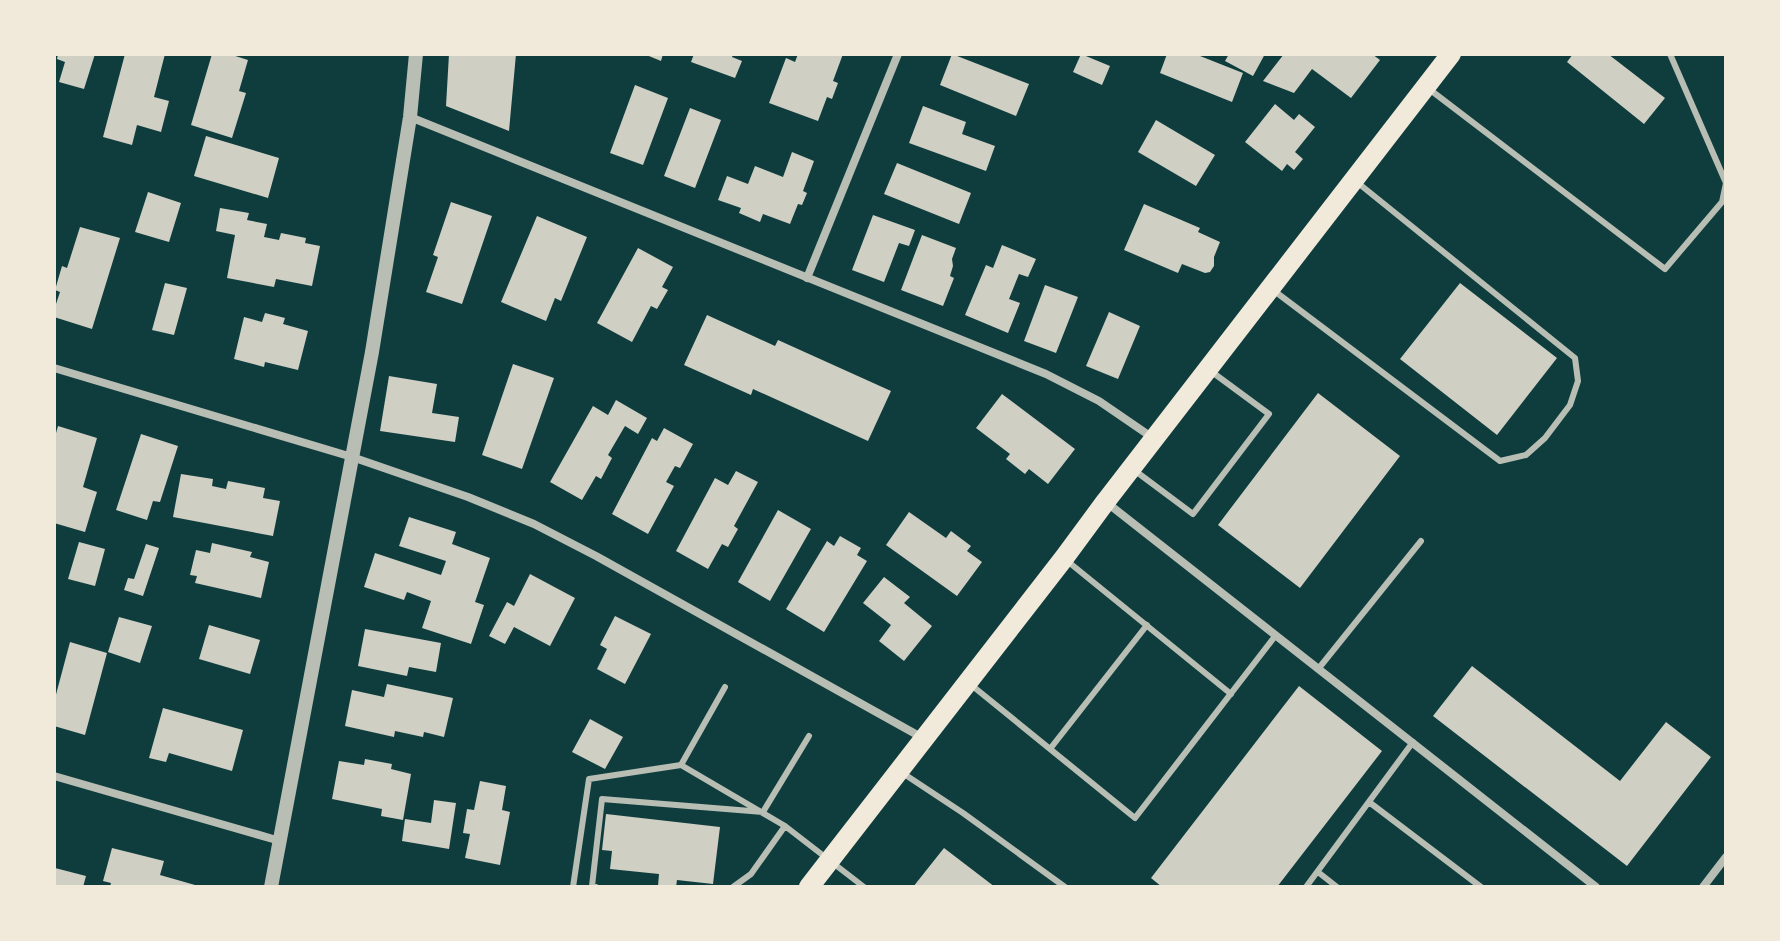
<svg xmlns="http://www.w3.org/2000/svg" width="1780" height="941" viewBox="0 0 1780 941" font-family="Jost,sans-serif">
  <style>
    .building { fill: #cfcfc3 }
    .lines { fill: none; stroke-linecap: round; stroke-linejoin: round }
    .service { stroke: #b8beb3; stroke-width: 6 }
    .minor { stroke: #b8beb3; stroke-width: 8 }
    .tertiary { stroke: #b8beb3; stroke-width: 14 }
    .primary { stroke: #f1e9da; stroke-width: 20 }
  </style>
  <rect width="100%" height="100%" fill="#0f3d3e"/>
  <!-- building -->
  <path class="building" d="M58,54H95L84,89L59,82L65,62L57,59Z
    M125,54H165L154,97L169,101L161,132L137,125L132,145L103,137Z
    M212,54H229L248,60L239,91L246,93L232,138L191,125Z
    M449,54H516L509,131L446,106Z
    M644,54H663L661,61Z
    M694,54H733L732,57L742,61L735,78L691,62Z
    M798,54H843L833,81L838,83L832,99L827,97L818,121L769,103L786,58L795,62Z
    M952,54L1029,84L1016,116L940,85Z
    M1081,54L1110,66L1102,85L1073,72Z
    M1167,54H1195L1243,73L1232,102L1160,73Z
    M1229,54H1265L1253,76L1225,61Z
    M1284,54H1372L1380,60L1351,98L1312,69L1294,93L1263,81Z
    M1573,54H1608L1665,98L1644,124L1567,62Z
    M635,85L668,98L643,165L610,153Z
    M1275,104L1294,120L1299,114L1315,127L1295,152L1303,159L1294,170L1287,164L1282,171L1245,142Z
    M923,106L966,122L962,134L995,146L986,171L909,143Z
    M690,108L721,120L695,188L664,176Z
    M1156,120L1215,155L1196,186L1138,152Z
    M206,136L279,158L268,198L194,176Z
    M792,152L814,161L803,191L807,193L802,205L798,204L790,224L763,214L760,222L739,213L741,208L718,200L727,176L748,184L755,166L783,177Z
    M897,163L971,193L959,224L884,194Z
    M148,192L181,203L169,242L135,232Z
    M451,202L492,216L462,304L426,292L438,257L433,255Z
    M1144,204L1200,228L1198,232L1220,242L1214,257V266L1210,272L1205,273L1182,264L1178,273L1124,250Z
    M220,208L249,213L247,220L267,224L264,237L279,240L281,233L306,238L305,243L320,246L312,286L276,279L274,287L227,278L235,235L216,231Z
    M873,215L915,230L909,246L899,243L884,282L852,270Z
    M537,216L587,237L561,301L555,298L546,321L501,302Z
    M80,227L120,238L92,329L54,317V310L60,292L55,290L62,266L67,268Z
    M922,235L956,248L952,259L953,266L950,276L954,278L943,306L901,290Z
    M1002,245L1036,259L1028,277L1019,274L1009,299L1020,303L1008,333L965,315L986,265L993,268Z
    M638,248L673,267L662,287L668,290L657,309L651,306L632,342L597,323Z
    M165,283L187,288L174,335L152,330Z
    M1460,283L1557,358L1497,435L1400,359Z
    M1045,285L1078,297L1056,353L1024,341Z
    M1109,312L1140,326L1118,379L1086,366Z
    M265,313L285,318L283,324L308,331L298,370L265,362L264,367L234,359L244,317L262,322Z
    M707,315L775,346L778,340L891,391L868,441L753,389L751,395L684,365Z
    M513,364L554,378L522,469L482,455Z
    M389,376L437,384L432,413L459,417L455,442L380,431Z
    M1318,393L1400,456L1300,588L1218,525Z
    M1002,394L1075,449L1048,484L1029,469L1025,474L1006,459L1010,454L976,428Z
    M616,400L647,418L638,434L625,426L608,455L612,458L601,479L596,476L582,500L550,482L593,406L608,415Z
    M58,426L97,438L83,487L97,492L85,532L54,523V440Z
    M664,428L693,444L680,468L675,466L666,482L674,486L648,534L612,514L652,438L657,441Z
    M141,434L178,446L160,502L153,501L147,520L116,510Z
    M736,471L758,482L734,526L738,529L728,547L722,544L708,569L676,551L715,478L728,485Z
    M181,474L213,479L212,486L226,489L228,481L265,488L263,498L280,501L273,536L173,517Z
    M778,510L811,529L770,601L738,582Z
    M909,512L946,538L951,531L971,546L967,551L982,562L957,596L886,545Z
    M409,517L456,532L452,544L490,558L475,602L484,605L471,644L422,628L431,601L407,592L404,600L364,587L375,553L441,575L446,561L399,546Z
    M840,536L861,548L857,555L867,561L824,632L786,609L827,541L834,546Z
    M79,542L105,549L95,586L68,579Z
    M212,543L252,552L250,557L269,562L261,598L195,583L197,576L190,575L196,550L210,553Z
    M146,544L159,548L143,596L124,590L128,578L134,579Z
    M530,574L575,598L550,646L514,627L505,644L489,636L507,602L514,606Z
    M884,577L910,597L904,603L932,626L904,661L879,641L891,625L863,603Z
    M615,616L651,634L625,684L597,669L607,649L600,645Z
    M119,617L152,626L140,663L108,652Z
    M209,625L260,640L250,674L199,659Z
    M365,629L441,643L436,672L409,667L407,676L358,666Z
    M70,642L107,653L85,735L54,726V702Z
    M1472,666L1620,781L1666,722L1711,757L1627,866L1433,716Z
    M387,684L453,698L444,737L424,732L423,737L395,731L394,737L345,726L352,690L384,697Z
    M1299,686L1382,751L1277,887H1162L1151,878Z
    M163,708L243,730L232,771L169,753L166,762L149,758Z
    M590,719L623,737L605,769L572,752Z
    M365,759L392,764L391,769L411,774L403,820L381,816L382,809L332,799L339,761L364,765Z
    M480,781L506,786L502,810L510,812L500,865L465,858L470,834L463,833L467,809L474,810Z
    M434,800L456,803L449,849L402,841L405,819L431,823Z
    M606,814L720,827L713,884L677,880L676,887L658,886L659,874L610,869L612,851L602,850Z
    M112,848L164,861L160,875L202,887H110L111,883L103,881Z
    M944,848L995,887H913Z
    M55,868L86,876L83,887H54Z"/>
  <g class="lines">
    <!-- service -->
    <path class="service" d="M1670,54L1726,183
      M1429,89L1665,269L1722,202L1726,183
      M1273,290L1500,461L1526,455L1545,438L1570,405L1578,381L1575,358L1358,183
      M1134,470L1193,514L1269,414L1212,372
      M1066,560L1231,694
      M1319,668L1421,541
      M970,684L1135,818L1276,635
      M1050,749L1147,625
      M681,765L725,687
      M901,772L963,813L1065,887
      M1369,802L1481,887
      M1318,872L1337,887
      M573,887L589,779L681,765L785,826L864,887
      M596,887L592,886L602,799L763,812L809,736
      M733,887L751,874L785,826
      M1306,887L1413,742"/>
    <!-- minor -->
    <path class="minor" d="M410,117L1046,374L1099,401L1153,438
      M807,278L898,54
      M54,368L352,457L468,497L534,524L596,556L921,737
      M1106,502L1596,887
      M54,776L280,841
      M1703,887L1726,857"/>
    <!-- tertiary -->
    <path class="tertiary" d="M271,887L372,352L410,117L416,54"/>
    <!-- primary -->
    <path class="primary" d="M809,887L1064,558L1106,501L1451,54"/>
  </g>
  <!-- border -->
  <rect width="1780" height="941" fill="none" stroke="#f1e9da" stroke-width="112"/>
</svg>
